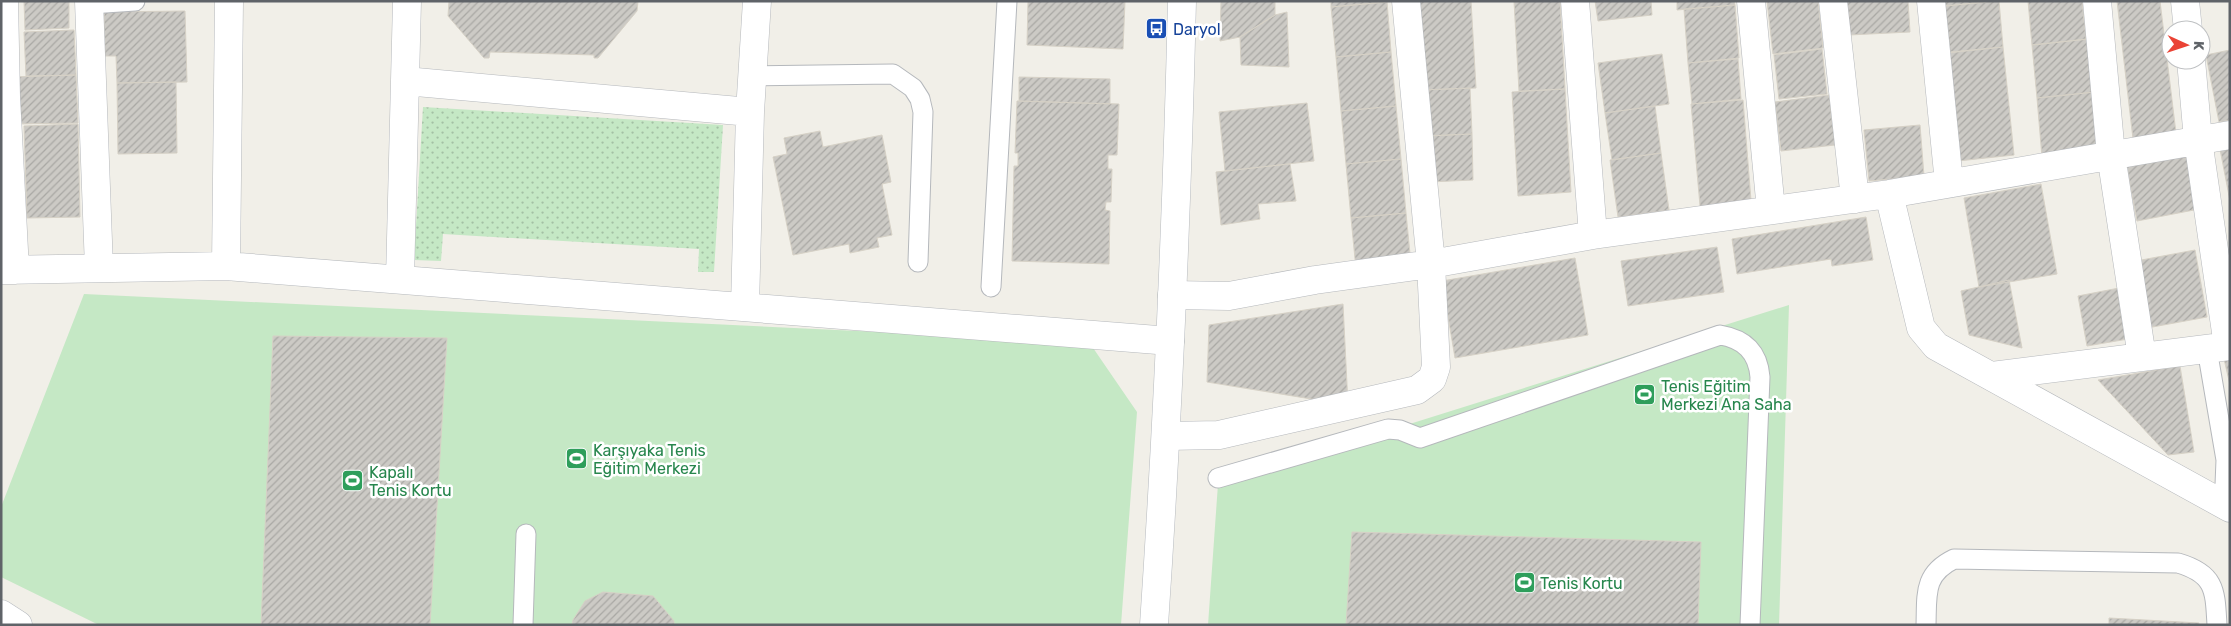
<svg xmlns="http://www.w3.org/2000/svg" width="2231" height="626" viewBox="0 0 2231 626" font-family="Rubik,sans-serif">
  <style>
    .green { fill: #c5e8c5 }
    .park { fill: url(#park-dots) }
    .building { fill: url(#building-hatch); stroke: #d6d1c6 }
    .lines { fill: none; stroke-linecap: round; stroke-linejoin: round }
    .lane-casing { stroke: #b5b8bc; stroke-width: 21 }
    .street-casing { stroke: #b5b8bc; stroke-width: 29 }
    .secondary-casing { stroke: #b6babf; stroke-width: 29 }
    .lane { stroke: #fff; stroke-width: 19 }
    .street { stroke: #fff; stroke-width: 28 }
    .secondary { stroke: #fff; stroke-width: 28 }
    .labels { text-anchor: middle; stroke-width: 5; stroke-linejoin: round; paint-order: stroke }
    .transit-label { font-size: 16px; fill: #164399; stroke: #fff; text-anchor: start }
    .leisure-label { font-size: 16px; fill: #27864d; stroke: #fff; text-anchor: start }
  </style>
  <defs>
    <pattern id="park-dots" width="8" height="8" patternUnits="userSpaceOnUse" patternTransform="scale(1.25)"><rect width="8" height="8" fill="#c5e8c5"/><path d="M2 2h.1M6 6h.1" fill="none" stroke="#a3c0a4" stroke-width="1.8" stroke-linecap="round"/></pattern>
    <pattern id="building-hatch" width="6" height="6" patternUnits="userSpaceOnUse" patternTransform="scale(1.25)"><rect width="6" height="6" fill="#cccac5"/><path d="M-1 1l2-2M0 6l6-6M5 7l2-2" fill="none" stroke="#a9a8a4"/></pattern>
  </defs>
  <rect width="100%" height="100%" fill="#f1efe8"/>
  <!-- green -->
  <path class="green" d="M84,294L1089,342L1137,412L1121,625H99L1,577V507Z
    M1789,305L1779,625H1208L1218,484Z"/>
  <!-- park -->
  <path class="park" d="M423,107L723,125L714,272H698L699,249L443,234L441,261L414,260Z"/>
  <!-- building -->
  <path class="building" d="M24,1H69V28L25,30Z
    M449,1H638L637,11L598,58H594V55L490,52L489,58H484L448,16Z
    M1028,1H1125L1123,49L1027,45Z
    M1221,1H1275V15L1240,37L1220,41Z
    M1331,1H1386L1387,2L1331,7Z
    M1417,1H1471L1476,88L1421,90Z
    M1514,1H1560L1565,89L1519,91Z
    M1595,1H1651L1652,15L1598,21Z
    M1677,1H1734L1735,5L1677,10Z
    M1767,1H1818L1823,48L1773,54Z
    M1847,1H1908L1910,32L1849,35Z
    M1945,1H1994L1945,6Z
    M1999,1L2003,47L1950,52L1945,6Z
    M2028,1H2082L2086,39L2032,45Z
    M2117,1H2160L2176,133L2133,139Z
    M1387,2L1391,52L1336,57L1331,7Z
    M1735,5L1739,58L1688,63L1684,9Z
    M185,11L187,82L117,83L116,56H105L104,12Z
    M1287,12L1289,67L1241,65L1240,37L1275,15Z
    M74,30L76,75L26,76L24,32Z
    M2090,39L2095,92L2037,98L2032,45Z
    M2003,47L2014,155L1958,161L1948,53Z
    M1822,49L1827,94L1779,99L1774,55Z
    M2230,50V120L2219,122L2206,55Z
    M1391,52L1396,106L1341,111L1336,57Z
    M1662,54L1669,104L1605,113L1598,63Z
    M1738,59L1741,99L1692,104L1688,63Z
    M76,75L78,123L13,124L11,77Z
    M1019,77L1110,79V104L1019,101Z
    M176,82L177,153L118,154L117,83Z
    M1470,88L1472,134L1423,136L1421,90Z
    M1565,89L1571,192L1518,196L1512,92Z
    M2095,92L2100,152L2042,157L2037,98Z
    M1829,95L1835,145L1781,151L1775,102Z
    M1743,100L1752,213L1701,217L1691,104Z
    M1017,101L1119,104L1117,155H1108V169H1112L1111,202H1106L1105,210L1110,211L1109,264L1012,261L1014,166H1018V153H1015Z
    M1307,103L1314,161L1225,171L1219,112Z
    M1396,106L1401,159L1346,164L1341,111Z
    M1655,106L1661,153L1612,160L1605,113Z
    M78,124L80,217L27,218L24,126Z
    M1920,125L1924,176L1869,181L1864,130Z
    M820,131L823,147L882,135L891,182L882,184L892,235L877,238L879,247L850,253L849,244L793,255L773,157L787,154L784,138Z
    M1472,134L1473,180L1429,182L1427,136Z
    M2230,142V201L2219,144Z
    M2187,149L2199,209L2137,221L2126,162Z
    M1661,153L1669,210L1618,217L1610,160Z
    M1401,159L1406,213L1351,218L1346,164Z
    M1290,164L1296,201L1258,204L1260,219L1221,225L1216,172Z
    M2041,184L2057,274L1979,287L1964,198Z
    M1406,213L1411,264L1356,269L1351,218Z
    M1866,217L1873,260L1832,266L1831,259L1737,274L1732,239Z
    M1717,247L1724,292L1628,306L1621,261Z
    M2195,250L2207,317L2147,328L2136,261Z
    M1575,258L1588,335L1455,358L1442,281Z
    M2009,280L2022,348L1969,335L1961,291Z
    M2119,288L2128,339L2087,346L2078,296Z
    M1343,304L1348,405L1207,382L1209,325Z
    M273,336L447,338L430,625H261Z
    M2230,358V385L2224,359Z
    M2180,366L2194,452L2168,455L2098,380Z
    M1352,532L1701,542L1698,625H1346Z
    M603,592L653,596L674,621V625H572L573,620L585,601Z
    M2109,618L2199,623L2198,625H2109Z"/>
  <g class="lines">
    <defs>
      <path id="lane" d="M90,4L135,1
        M752,76L893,74L913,88L920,99L923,112L918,262
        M991,287L1007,1
        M2207,349L2226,460L2225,485L2219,502
        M1218,478L1388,429L1400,430L1420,438L1720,335C1744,339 1758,352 1760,377L1750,625
        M523,625L526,534
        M1926,625C1927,595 1923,574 1954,559L2178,563C2216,574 2215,591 2217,625"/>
      <path id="street" d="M4,1L6,97L15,270
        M89,1L99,268
        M1575,1L1593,235
        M1751,1L1771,210
        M1833,1L1855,199
        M1931,1L1949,183
        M2097,1L2111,155L2142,357
        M2185,1L2188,30
        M2191,60L2198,140L2228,346
        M405,81L750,112
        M1889,194L1921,328L1936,346L2230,508
        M226,266L229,1
        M1,270L226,266L1170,341
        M400,279L407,1
        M1172,295L1229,296L1315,280L1431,264L1593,235L1889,194L2230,135
        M745,307L750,112L757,1
        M1992,376L2230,346
        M1167,436L1219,435L1417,390L1432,379L1436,367L1431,264L1406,1"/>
      <path id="secondary" d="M1,614L18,625
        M1154,625C1168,417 1177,209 1182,1"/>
    </defs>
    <!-- lane casing -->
    <use href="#lane" class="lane-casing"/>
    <!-- street casing -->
    <use href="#street" class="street-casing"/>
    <!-- secondary casing -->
    <use href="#secondary" class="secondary-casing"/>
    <!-- lane -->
    <use href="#lane" class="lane"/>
    <!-- street -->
    <use href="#street" class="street"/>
    <!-- secondary -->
    <use href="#secondary" class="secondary"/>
  </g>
  <!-- icons -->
  <defs>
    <symbol id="bus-square" viewBox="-11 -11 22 22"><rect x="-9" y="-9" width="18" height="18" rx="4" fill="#1a4fb4" stroke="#fff"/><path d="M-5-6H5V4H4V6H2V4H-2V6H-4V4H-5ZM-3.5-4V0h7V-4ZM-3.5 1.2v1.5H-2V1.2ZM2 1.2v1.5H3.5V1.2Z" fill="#fff"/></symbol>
    <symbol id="stadium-square" viewBox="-11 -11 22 22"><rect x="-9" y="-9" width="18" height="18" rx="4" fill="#2e9e5b" stroke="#fff"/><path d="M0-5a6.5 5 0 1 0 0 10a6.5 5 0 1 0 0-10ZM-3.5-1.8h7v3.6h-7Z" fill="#fff"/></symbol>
  </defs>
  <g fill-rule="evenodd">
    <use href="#bus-square" x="1144" y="16" width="25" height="25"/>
    <use href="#stadium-square" x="1632" y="382" width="25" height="25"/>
    <use href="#stadium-square" x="564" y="446" width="25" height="25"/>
    <use href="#stadium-square" x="340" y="468" width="25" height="25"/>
    <use href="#stadium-square" x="1512" y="570" width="25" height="25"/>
  </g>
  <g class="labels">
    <!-- transit labels -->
    <g class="transit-label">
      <text x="1173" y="35">Daryol</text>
    </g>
    <!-- leisure labels -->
    <g class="leisure-label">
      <text x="1661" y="392">Tenis Eğitim<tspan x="1661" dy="18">Merkezi Ana Saha</tspan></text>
      <text x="593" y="456">Karşıyaka Tenis<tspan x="593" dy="18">Eğitim Merkezi</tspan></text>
      <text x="369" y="478">Kapalı<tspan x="369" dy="18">Tenis Kortu</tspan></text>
      <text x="1540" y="589">Tenis Kortu</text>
    </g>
  </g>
  <!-- border -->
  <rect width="2231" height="626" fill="none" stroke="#5f6368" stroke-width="5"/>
  <!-- north arrow -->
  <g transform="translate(2186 45) rotate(93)"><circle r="24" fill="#ffffff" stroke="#bfc1c3"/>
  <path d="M0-4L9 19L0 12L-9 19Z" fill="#ea4335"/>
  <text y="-8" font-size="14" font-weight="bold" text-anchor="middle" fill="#5f6368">K</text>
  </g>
</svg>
